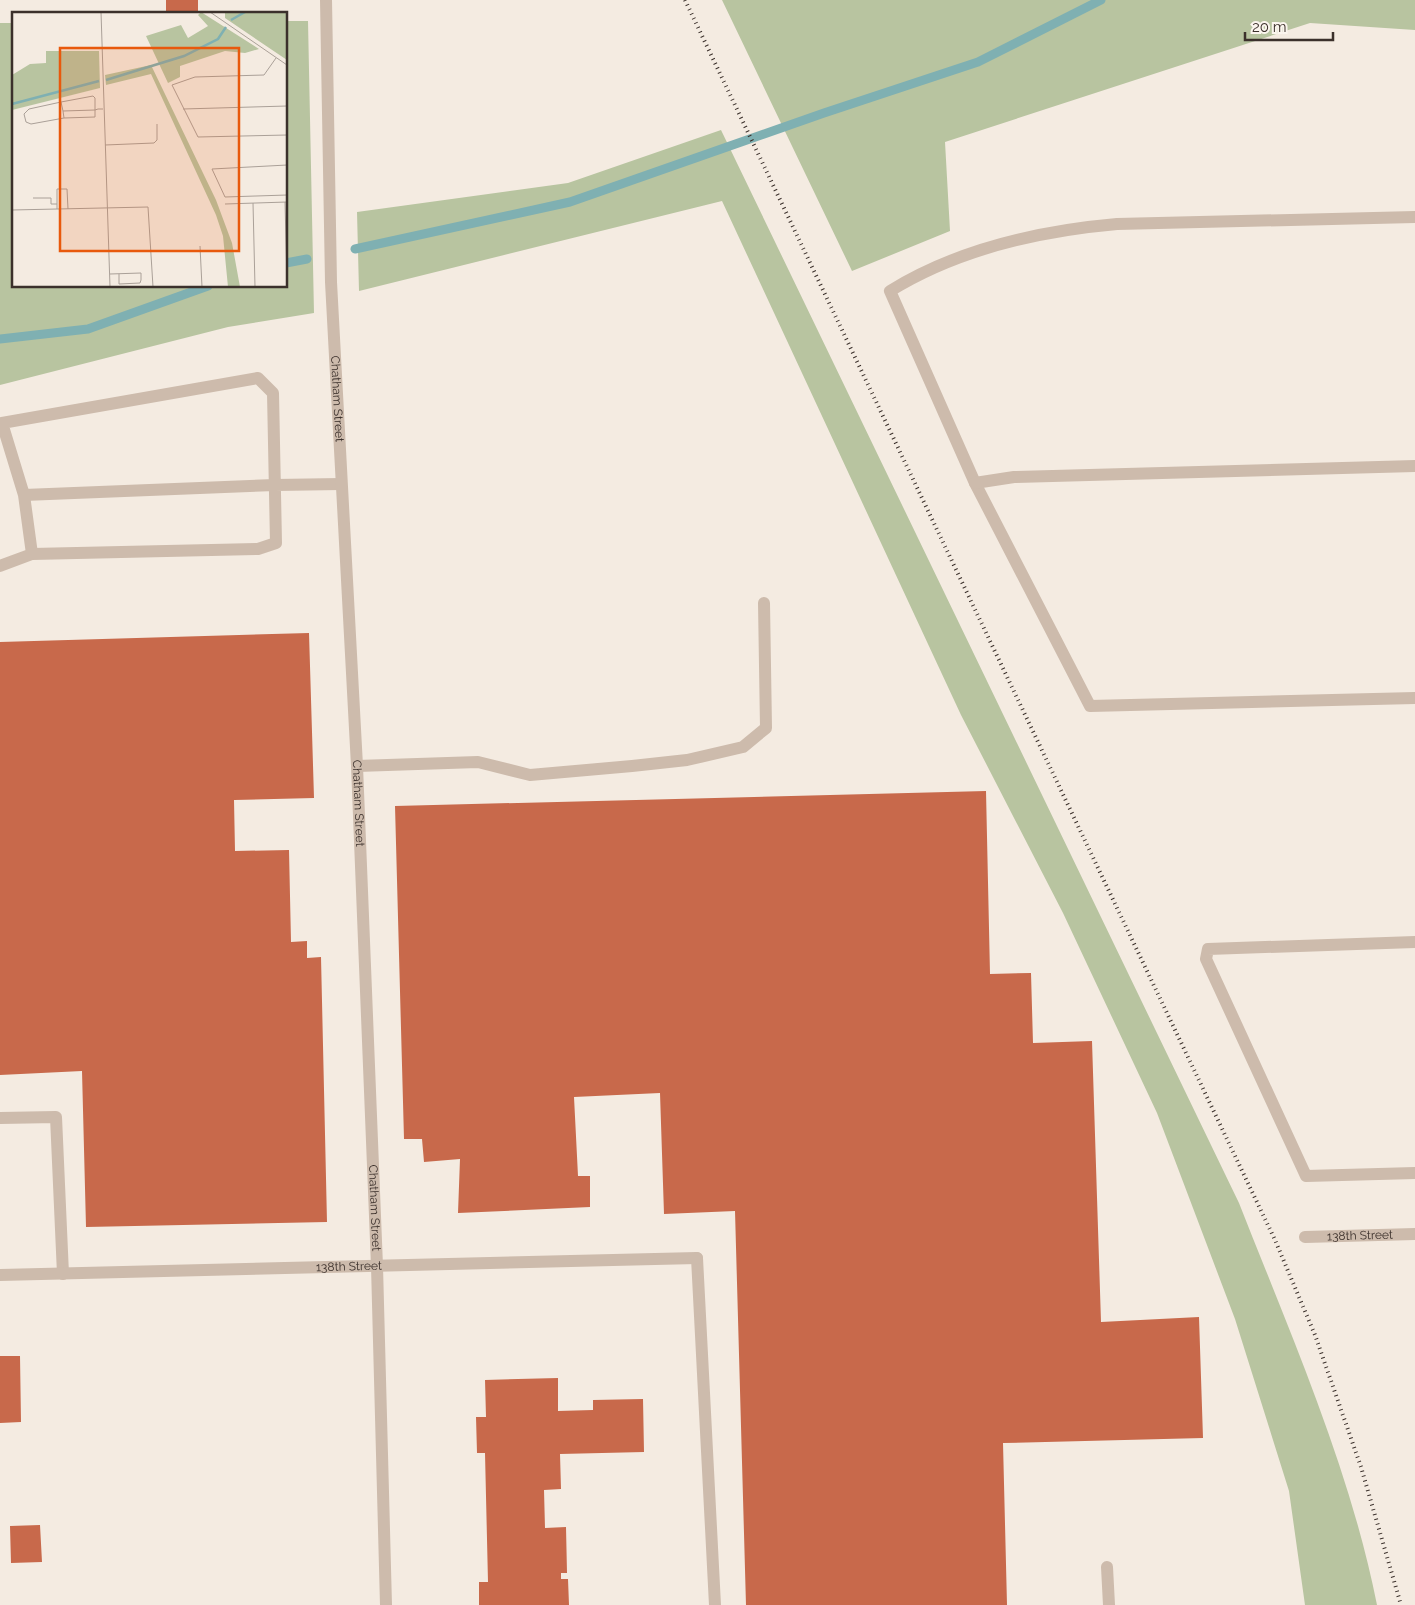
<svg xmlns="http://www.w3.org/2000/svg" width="1415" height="1605" viewBox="0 0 1415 1605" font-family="Raleway,sans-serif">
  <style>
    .green { fill: #b8c4a0 }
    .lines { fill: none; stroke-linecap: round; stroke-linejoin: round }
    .stream { stroke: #7fb0b2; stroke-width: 9 }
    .building { fill: #c8694b }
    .lane { stroke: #cdbbac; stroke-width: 12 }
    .street { stroke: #cdbbac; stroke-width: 12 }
    .rail { stroke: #3b302b; stroke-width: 4; stroke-dasharray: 1 4; stroke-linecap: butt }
    .labels { text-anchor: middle; stroke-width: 4; stroke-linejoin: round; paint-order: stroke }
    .street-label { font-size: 12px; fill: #3b302b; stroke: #fbf5ee }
    .inset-river { fill: none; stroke: #7fb0b2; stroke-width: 2.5 }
    .inset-road { fill: none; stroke: #aaa098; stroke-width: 1 }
    .view { fill: #e8590c; fill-opacity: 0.15; stroke: #e8590c; stroke-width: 2.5 }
    .inset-edge { fill: none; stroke: #3b302b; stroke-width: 2.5 }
  </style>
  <rect width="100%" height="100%" fill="#f4ebe1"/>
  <!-- green -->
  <path class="green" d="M722,0H1415V30L1310,23L945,142L950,231L852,271Z
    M286,21H308L314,313L228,327L0,385V23H14V286H286Z
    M721,130L1239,1203C1290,1333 1350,1468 1377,1605H1305L1289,1491L1235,1319L1157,1113L1063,913L961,715L722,201L359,291L357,212L568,183Z"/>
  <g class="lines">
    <!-- stream -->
    <path class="stream" d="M355,249L570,202L824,113L978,62L1101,0
      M286,263L307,259
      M0,339L88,329L208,286"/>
  </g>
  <!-- building -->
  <path class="building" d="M166,0H198V14H166Z
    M309,633L314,798L234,800L235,851L289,850L291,942L307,941V958L321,957L327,1222L86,1227L82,1071L0,1075V642Z
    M986,791L990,974L1031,973L1033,1043L1092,1041L1101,1322L1199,1317L1203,1438L1003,1443L1007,1605H746L735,1211L664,1214L660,1093L574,1097L578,1176H590V1207L458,1213L460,1159L424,1162L422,1139H404L395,806Z
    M0,1356H20L21,1422L0,1423Z
    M558,1378V1411L593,1410V1400L643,1399L644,1452L560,1454L561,1489L544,1490L545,1528L566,1527L567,1573H561V1579H568L569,1605H479V1582H488L485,1453H477L476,1417H486L485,1380Z
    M40,1525L42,1562L11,1563L10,1526Z"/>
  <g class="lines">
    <!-- lane -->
    <path class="lane" d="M24,495L32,554L258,549L276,543L273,393L258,378L2,423L24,495L275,485L341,484
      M0,566L32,554
      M357,766L478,762L530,775L632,766L687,760L743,747L766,728L764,603
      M0,1118L56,1117L63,1274
      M697,1258L715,1605
      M1107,1567L1109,1605"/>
    <!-- street -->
    <g class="street">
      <path id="s1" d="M326,0L331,282L357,766L377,1266L386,1605"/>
      <path d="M1415,217L1117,224C1037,231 958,249 890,291L975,483L1090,706L1415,698"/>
      <path d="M975,483L1014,477L1415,466"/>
      <path d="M1415,942L1208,949L1206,959L1306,1176L1415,1173"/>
      <path id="s2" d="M1305,1237L1415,1234"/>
      <path id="s3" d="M0,1275L697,1258"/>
    </g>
    <!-- rail -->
    <path class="rail" d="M685,0L1275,1240L1315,1335L1361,1467L1401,1605"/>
  </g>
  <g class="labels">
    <!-- street labels -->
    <g class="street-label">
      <text dy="4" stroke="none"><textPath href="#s1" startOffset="399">Chatham Street</textPath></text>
      <text dy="4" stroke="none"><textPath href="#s1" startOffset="804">Chatham Street</textPath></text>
      <text dy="4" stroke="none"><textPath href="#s1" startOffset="1209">Chatham Street</textPath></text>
      <text dy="4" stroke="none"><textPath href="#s2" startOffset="55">138th Street</textPath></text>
      <text dy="4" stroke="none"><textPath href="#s3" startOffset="349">138th Street</textPath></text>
    </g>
  </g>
  <!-- overview -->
  <g transform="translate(12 12)">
    <rect width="275" height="275" fill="#f4ebe1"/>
    <path d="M189,0L247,37L233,41L213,39L168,54V65L156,71L134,24L169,13L176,26L196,14L186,3ZM213,0H275V48L213,6ZM34,39H87L88,76L0,98V63L18,52L34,51ZM139,53L204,188L220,231L228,275H216L211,224L204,203L139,62L94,73L93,63Z" fill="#b8c4a0"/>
    <path class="inset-river" d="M219,8L233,0M94,68L172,44L206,27L214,15M0,92L87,69"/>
    <path class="inset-road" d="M89,0L98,275M198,0L275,53M264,46L252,63L183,65L160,73L186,125L275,123M49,90L17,97L12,102L14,110L19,112L52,106M171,97L275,94M51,99L52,106L83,105V86L81,84L49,90L51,99L83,98L86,97H91M93,133L142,131L145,128V112M275,153L200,157L213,185L275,183M21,186H39V192H45M273,190L275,269M241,191L243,275M213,192L275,190M45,197V177H55L56,197M0,198L136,195L141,275M188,234L190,275M98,262L129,261V268L128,271L107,272V262"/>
    <path class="view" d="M48,36H227V239H48Z"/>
    <rect width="275" height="275" class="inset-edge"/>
  </g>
  <!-- scale -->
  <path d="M1245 32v8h88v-8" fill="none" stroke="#3b302b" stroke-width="2.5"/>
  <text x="1252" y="32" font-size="15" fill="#3b302b" stroke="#fbf5ee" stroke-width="4" paint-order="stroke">20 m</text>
</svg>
